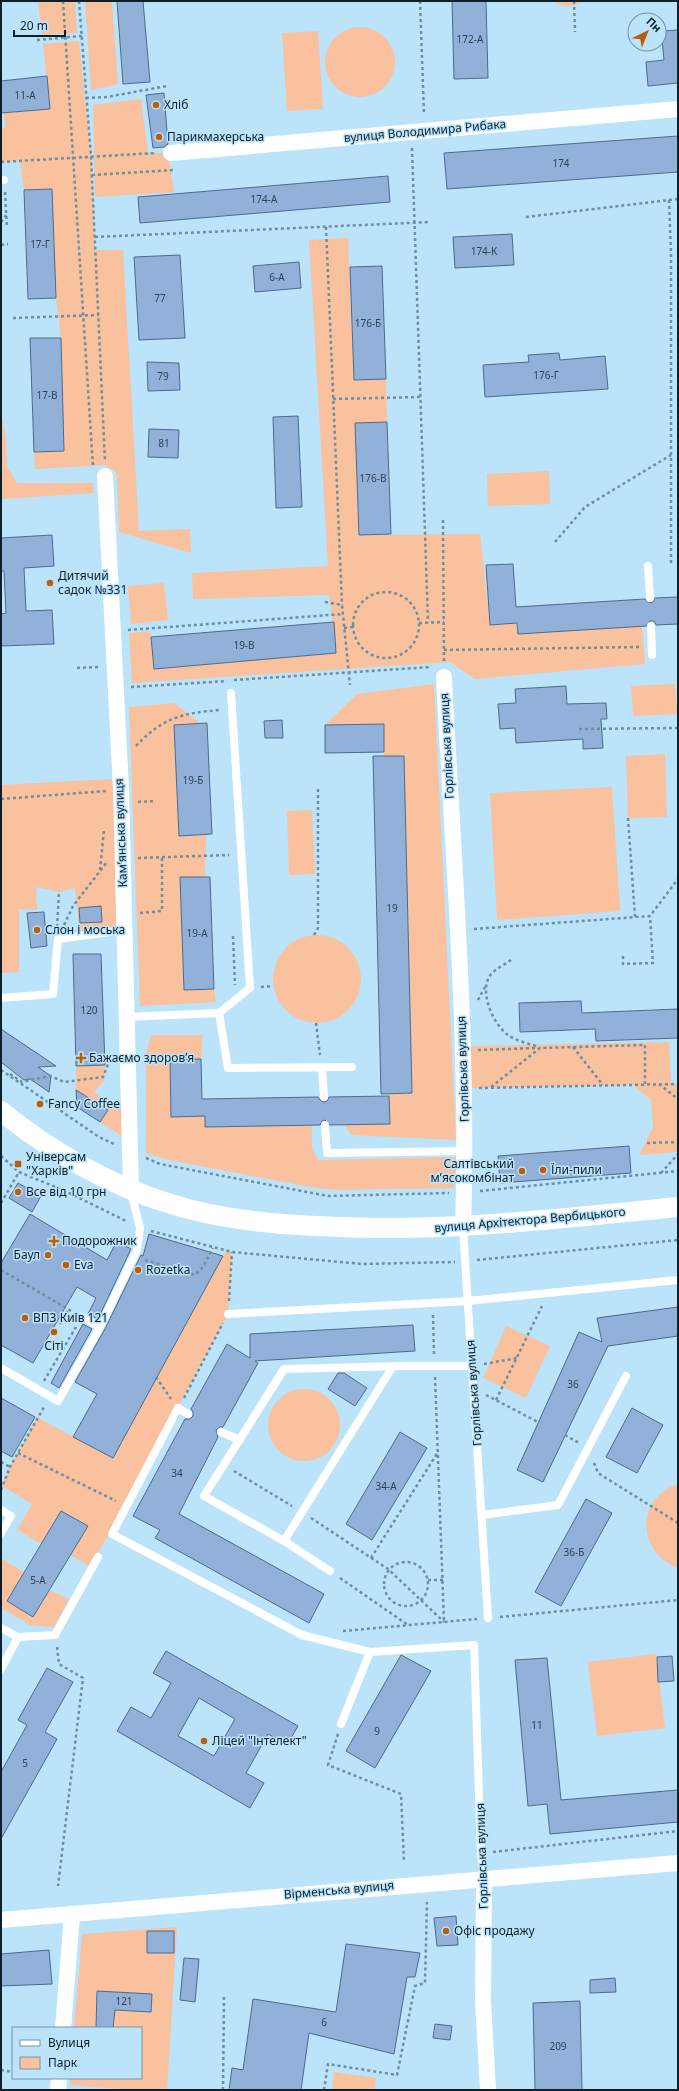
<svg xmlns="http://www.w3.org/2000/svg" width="679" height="2091" viewBox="0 0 679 2091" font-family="'Noto Sans',sans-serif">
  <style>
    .green { fill: #f9c19d }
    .building { fill: #92b1d8; stroke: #4d6a8e; fill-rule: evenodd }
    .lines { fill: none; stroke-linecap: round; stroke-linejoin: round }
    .path { stroke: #6f8ea0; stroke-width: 2.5; stroke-dasharray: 3 3; stroke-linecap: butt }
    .service { stroke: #fff; stroke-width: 8 }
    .minor { stroke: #fff; stroke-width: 16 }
    .tertiary { stroke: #fff; stroke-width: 20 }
    .poi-dot { fill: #ba5e07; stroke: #bbe3fa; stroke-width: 1.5 }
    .labels { text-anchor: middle; stroke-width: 3; stroke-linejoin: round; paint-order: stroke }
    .number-label { font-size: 10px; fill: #2e4456 }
    .poi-label { font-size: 12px; fill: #0c202b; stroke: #bbe3fa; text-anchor: start }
    .street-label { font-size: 12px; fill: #0c202b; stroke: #bbe3fa }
  </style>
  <rect width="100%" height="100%" fill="#bbe3fa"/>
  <!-- green -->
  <path class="green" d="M38,1H75L77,33L42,35Z
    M85,1H112L118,84L91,90Z
    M551,1H586C575,7 562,8 551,1Z
    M325 62a35 35 0 1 1 70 0a35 35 0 1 1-70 0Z
    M318,31L323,109L287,111L282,33Z
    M79,41L91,156L95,250H123L139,531L190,529L191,553L119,532L117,473L105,465L35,469L34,452L64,450L61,338L56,298L51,189L24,190L20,161L1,162V128H5L4,113L50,109L43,44Z
    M141,99L148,153H168L174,192L95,197L93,105Z
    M348,238L354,379H386L387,422L355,423L359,535L480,534L490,625L517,623L518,634L642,626L645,664L475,679L450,662L132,683L129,633L150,631L154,669L336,653L329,595L193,599L192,573L328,566L309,240Z
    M1,412L6,439L7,467L17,483H93L94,493L1,499Z
    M549,471L550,504L488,506L487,474Z
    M164,583L168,620L131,624L128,586Z
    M434,684L456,1140L352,1135L343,1124H390L389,1094L412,1093L404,756H384L383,724L325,725L357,694Z
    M675,684L677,714L633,716L631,686Z
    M174,703L202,724L174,725L179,836L206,835L205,877L180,878L184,990L214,989L216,1002L140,1006L129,707Z
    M665,754L667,817L628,818L626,756Z
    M111,779L115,785L116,928L80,934L75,888L59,892L36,887L37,910L19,909V972L1,973V785Z
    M612,787L620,911L497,920L490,793Z
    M312,810L315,874L289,875L287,811Z
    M273 979a44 44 0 1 1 88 0a44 44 0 1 1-88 0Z
    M151,1035H203L201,1059L170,1060L171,1117L205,1116L312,1125V1148L318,1160L457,1157L454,1188L337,1190L310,1187L169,1160L146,1153V1054Z
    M669,1042L671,1083L678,1084V1152L639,1155L653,1127L651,1100L633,1085L470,1088V1046Z
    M105,1065V1079L94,1092L112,1106L122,1101L125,1138L100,1122L108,1110L76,1090V1066Z
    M226,1251L232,1252L228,1314L110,1533L89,1566L71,1555L88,1526L61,1511L41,1544L17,1530L32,1504L2,1486L10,1467L38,1416L42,1420L113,1458Z
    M506,1326L550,1346L526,1398L483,1378Z
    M268 1425a36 36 0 1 1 72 0a36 36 0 1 1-72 0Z
    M678,1484V1568C637,1552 635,1498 678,1484Z
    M1,1558L24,1572L7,1601L33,1618L50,1590L69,1599L54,1627L30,1625L1,1608Z
    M656,1654L665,1728L597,1736L588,1662Z
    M177,1927L167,2090H130L70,2085V2078H141V2028H74L82,1934Z
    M334,2072L376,2078L375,2090H332Z"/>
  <!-- building -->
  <path class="building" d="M117,1H143L150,82L123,84Z
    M452,1H486L488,78L454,79Z
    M678,30V83L648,86L646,62L664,60L661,31Z
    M47,76L50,109L1,113V81Z
    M164,93L168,144L164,147L153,148L146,95Z
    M678,136V172L447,189L444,153Z
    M388,176L390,202L140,223L138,197Z
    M52,189L56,298L28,299L24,190Z
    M512,234L514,265L455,268L453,237Z
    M180,255L185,338L139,340L134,257Z
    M299,262L301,288L255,292L253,266Z
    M382,266L386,379L354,380L350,267Z
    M30,338H61L64,451L34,452Z
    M559,353L560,360L605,356L608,389L485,397L483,365L529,362L528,355Z
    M147,362L179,363L180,390L148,391Z
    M298,416L302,507L276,508L273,417Z
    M387,422L391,534L359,535L355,423Z
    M149,429L179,430L178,458L148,457Z
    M52,535L54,566L24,568L26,611L52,610L54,644L1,646V614L6,613L4,571H1V538Z
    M513,564L516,607L645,599L650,603L653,602L655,598L678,597V624L656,625L654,621H650L646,626L518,634L517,623L490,625L486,565Z
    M334,622L336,653L154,669L151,637Z
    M566,686L567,704L606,703L607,719H601L603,748L583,749V739L516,743L515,728L500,729L498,704L516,703L515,689Z
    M282,720L283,738H265L264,721Z
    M207,723L212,834L179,836L174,725Z
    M384,724V752L325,753V725Z
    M373,756H404L412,1093L381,1094Z
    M180,877H210L214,989L184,990Z
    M101,906L102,922L80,923L79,908Z
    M44,912L47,946L31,948L27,913Z
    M73,954H101L105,1065L76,1066Z
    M581,1001L582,1013L678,1009V1038L596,1041L595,1029L520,1032L519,1003Z
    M1,1029L56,1066L38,1067L51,1076L49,1092L30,1079L24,1080L1,1062Z
    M201,1059L202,1099L318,1097L320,1100L324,1102L327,1101L329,1097L389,1096L390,1124L330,1125L325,1120L322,1121L320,1125L205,1127V1116L171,1117L170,1060Z
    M76,1090L108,1110L100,1122L77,1107Z
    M629,1146L631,1173L500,1183L498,1156Z
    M18,1183L41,1196L32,1212L9,1198Z
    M30,1214L107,1260L117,1241L131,1249L98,1319L88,1314L96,1298L77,1287L33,1363L1,1345V1263Z
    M149,1234L223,1256L113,1458L73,1437L97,1394L75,1382L105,1329L141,1255L143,1256Z
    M678,1307V1336L608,1346L543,1482L517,1470L579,1332L602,1342L597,1318Z
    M83,1324L92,1329L59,1388L51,1383Z
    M413,1325L415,1351L255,1361L258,1363L223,1427H220L216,1430L218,1437L179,1514L324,1594L309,1623L155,1538L160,1530L133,1516L185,1419H190L193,1416V1412L191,1409L227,1344L250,1358V1334Z
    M338,1373H344L367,1388L355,1406L328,1389Z
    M1,1398L35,1417L12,1457L1,1451Z
    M632,1408L663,1425L637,1473L606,1457Z
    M400,1432L427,1448L372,1540L346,1524Z
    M586,1499L612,1513L561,1606L535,1592Z
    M61,1511L88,1526L33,1617L7,1601Z
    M166,1651L298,1726L287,1745L268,1734L246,1773L264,1783L250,1808L117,1731L131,1707L151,1718L171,1683L153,1673ZM199,1698L235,1719L214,1756L178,1736Z
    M401,1655L431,1671L375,1768L346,1751Z
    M672,1656L674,1681L658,1682L657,1657Z
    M547,1658L561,1800L678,1790V1822L550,1834L547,1804L528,1806L515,1660Z
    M47,1668L73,1682L45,1732L57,1739L1,1839V1772L27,1725L18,1720Z
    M456,1916L458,1945L437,1946L434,1918Z
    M147,1931H174V1953H147Z
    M346,1944L420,1953L415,1977H407L394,2054L309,2033L301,2090H229L232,2068L243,2070L253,1999L336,2012Z
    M49,1950L52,1984L1,1986V1954Z
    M184,1958L199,1959L195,2002L180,2000Z
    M615,1978L616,1992L590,1993V1980Z
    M97,1991L152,1994L151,2012L115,2010L113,2028H96Z
    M580,2001L582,2090H535L533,2003Z
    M435,2024L452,2026L450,2040L433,2038Z"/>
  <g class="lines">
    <!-- path -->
    <path class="path" d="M63,1L93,466
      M79,1L91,156L105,462
      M420,1L424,114
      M574,1L575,32
      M37,40L82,36
      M86,98L107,97L167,86
      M412,148L428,622
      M1,162L156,153
      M92,175L174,170
      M5,192L7,228
      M669,200L671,253V566
      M526,217L678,199
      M1,222L6,215
      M326,227L342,605
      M95,237L430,222
      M1,245L8,244
      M13,318L98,315
      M333,399L421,397
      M443,520L444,662
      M555,542L585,507L671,455
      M353 625a33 33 0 1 1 66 0a33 33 0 1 1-66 0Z
      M325,602L342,605L350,685
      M419,623L444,622
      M344,628L353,627
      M128,630L343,614
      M444,650L639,647
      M77,668L98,667
      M234,680L431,667
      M131,687L227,681
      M579,729L678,728
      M136,746C162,718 182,713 220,710
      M1,799L106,791
      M138,802L154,801
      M628,818L635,917
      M138,858L229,855
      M100,870L104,830
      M140,913L162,911V857
      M64,925L73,906L107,862
      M57,927L59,892
      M474,929L650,916L678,879
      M314,935L318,928V788
      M233,936L235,985
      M623,956V964L653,963L650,916
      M511,960C504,965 493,970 489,977C480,994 493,1024 508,1035C516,1041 530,1044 539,1047
      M261,987L273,986
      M478,1000L485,987
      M316,1023L320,1055
      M573,1047L603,1085
      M478,1050L537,1048
      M1,1070L99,1137L114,1144
      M10,1074L22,1082L50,1076L64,1082L103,1077L110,1059
      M659,1084L678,1099
      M491,1087L540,1048L645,1045V1084
      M479,1088L678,1084
      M647,1143L678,1142
      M1,1156L19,1172L63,1190L126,1221
      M146,1158L160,1164L328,1196L449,1193
      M661,1173L678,1154
      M480,1191L678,1171
      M1,1203L19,1172
      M151,1231L232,1252L362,1264L455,1262
      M145,1260L195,1275L203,1267L213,1248
      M477,1260L678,1240
      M1,1270L73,1312
      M229,1301L232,1252
      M433,1315L434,1354
      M60,1324L68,1310
      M484,1364L517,1358
      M156,1377L171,1399
      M435,1377L444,1622
      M44,1381L76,1327
      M486,1395L538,1422
      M184,1398L223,1323
      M496,1400L542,1306
      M565,1435L579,1443
      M18,1453L116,1501
      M1,1462L10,1467
      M594,1463L598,1473L678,1523
      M234,1471L292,1506
      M1,1490L10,1467L44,1407
      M311,1518L388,1569L444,1622
      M371,1558L438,1452
      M384 1584a22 22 0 1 1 44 0a22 22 0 1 1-44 0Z
      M340,1578L408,1625
      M428,1580H443
      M500,1617L678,1600
      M343,1631L477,1619
      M57,1647L59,1664L83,1678L58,1886
      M338,1734L328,1765L401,1794L404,1862
      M493,1852L678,1831
      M1,2070L13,2072
      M223,2090L224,1996
      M324,2090L328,2064L397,2075L415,1986L425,1983L427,1902"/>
    <!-- service -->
    <path class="service" d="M1,180H4
      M648,566L650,598
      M651,626L652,655
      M231,693L250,988L219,1013L228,1068L352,1067
      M1,998L53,994L58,939L124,930
      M127,1017L219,1013
      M322,1068L324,1097
      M325,1125L327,1153L466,1151
      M463,1227L488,1618
      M228,1314L468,1301L678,1280
      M82,1317L100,1327
      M1,1368L58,1401L100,1327L137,1250L140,1228L131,1192
      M188,1414L178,1408L112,1534L302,1635L370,1652
      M221,1432L240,1440
      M1,1510L11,1516L1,1533
      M482,1515L558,1505L626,1376
      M284,1541L393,1366
      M330,1571L284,1541L204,1496L284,1369L401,1366H472
      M1,1628L18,1637L55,1635L98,1557
      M1,1669L18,1637
      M341,1724L370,1652L474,1645L481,1854L484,1879"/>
    <!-- minor -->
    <path class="minor" d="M171,153L678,109
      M105,476L121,790L131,1190
      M444,677C453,860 469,1044 463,1227
      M484,1879L483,2001L488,2090
      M1,1920L678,1863
      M63,2028L72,1915
      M58,2090L59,2078"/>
    <!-- tertiary -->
    <path class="tertiary" d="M1,1111C50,1151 110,1186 171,1204C218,1219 268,1224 318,1226C438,1233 558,1219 678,1207"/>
  </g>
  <!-- markers -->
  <g class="poi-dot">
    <circle cx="156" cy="105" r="4"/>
    <circle cx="159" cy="137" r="4"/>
    <circle cx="50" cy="583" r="4"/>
    <circle cx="37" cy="930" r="4"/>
    <path d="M79 1052h4v4h4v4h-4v4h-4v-4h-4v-4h4z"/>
    <circle cx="40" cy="1104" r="4"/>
    <rect x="14" y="1160" width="8" height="8" rx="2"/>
    <circle cx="543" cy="1170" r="4"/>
    <circle cx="522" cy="1171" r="4"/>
    <circle cx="18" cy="1192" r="4"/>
    <path d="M52 1235h4v4h4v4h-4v4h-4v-4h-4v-4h4z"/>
    <circle cx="48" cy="1255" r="4"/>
    <circle cx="66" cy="1265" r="4"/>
    <circle cx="138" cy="1270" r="4"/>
    <circle cx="25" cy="1318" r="4"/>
    <circle cx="54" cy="1332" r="4"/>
    <circle cx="204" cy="1741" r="4"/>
    <circle cx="446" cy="1931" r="4"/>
  </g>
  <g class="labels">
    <!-- number labels -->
    <g class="number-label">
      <text x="470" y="43">172-А</text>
      <text x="25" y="99">11-А</text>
      <text x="561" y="167">174</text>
      <text x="264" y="203">174-А</text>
      <text x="40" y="248">17-Г</text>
      <text x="484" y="255">174-К</text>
      <text x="277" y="281">6-А</text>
      <text x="160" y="302">77</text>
      <text x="368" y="327">176-Б</text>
      <text x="546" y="379">176-Г</text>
      <text x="163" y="380">79</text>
      <text x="47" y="399">17-В</text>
      <text x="164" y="447">81</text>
      <text x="373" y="482">176-В</text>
      <text x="244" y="649">19-В</text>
      <text x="193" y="784">19-Б</text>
      <text x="392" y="912">19</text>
      <text x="197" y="937">19-А</text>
      <text x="89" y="1014">120</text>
      <text x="573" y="1388">36</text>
      <text x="177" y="1477">34</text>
      <text x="386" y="1490">34-А</text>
      <text x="574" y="1556">36-Б</text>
      <text x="38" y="1584">5-А</text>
      <text x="537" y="1729">11</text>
      <text x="377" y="1735">9</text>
      <text x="25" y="1767">5</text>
      <text x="124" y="2005">121</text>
      <text x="324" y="2026">6</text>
      <text x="558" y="2050">209</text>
    </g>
    <!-- poi labels -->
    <g class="poi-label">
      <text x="164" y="109">Хліб</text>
      <text x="167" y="141">Парикмахерська</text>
      <text x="58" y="580">Дитячий<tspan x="58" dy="14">садок №331</tspan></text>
      <text x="45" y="934">Слон і моська</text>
      <text x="89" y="1062">Бажаємо здоровʼя</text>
      <text x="48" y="1108">Fancy Coffee</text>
      <text x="26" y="1161">Універсам<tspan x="26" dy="14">"Харків"</tspan></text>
      <text x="514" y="1168" text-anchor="end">Салтівський<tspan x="514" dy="14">м’ясокомбінат</tspan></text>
      <text x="551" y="1174">Їли-пили</text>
      <text x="26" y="1196">Все від 10 грн</text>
      <text x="62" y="1245">Подорожник</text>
      <text x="40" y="1259" text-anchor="end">Баул</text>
      <text x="74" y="1269">Eva</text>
      <text x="146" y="1274">Rozetka</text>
      <text x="33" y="1322">ВПЗ Київ 121</text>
      <text x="54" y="1350" text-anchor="middle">Сіті</text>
      <text x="212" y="1745">Ліцей "Інтелект"</text>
      <text x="454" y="1935">Офіс продажу</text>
    </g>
    <!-- street labels -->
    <g class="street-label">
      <text transform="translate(425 131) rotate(-5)" y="4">вулиця Володимира Рибака</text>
      <text transform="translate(447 746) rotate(-93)" y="4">Горлівська вулиця</text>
      <text transform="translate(121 833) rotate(-92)" y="4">Камʼянська вулиця</text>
      <text transform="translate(463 1069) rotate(-92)" y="4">Горлівська вулиця</text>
      <text transform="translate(530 1220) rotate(-5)" y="4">вулиця Архітектора Вербицького</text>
      <text transform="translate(474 1393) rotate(-94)" y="4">Горлівська вулиця</text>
      <text transform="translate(482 1856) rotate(-92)" y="4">Горлівська вулиця</text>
      <text transform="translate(339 1890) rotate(-5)" y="4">Вірменська вулиця</text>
    </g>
  </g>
  <!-- border -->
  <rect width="679" height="2091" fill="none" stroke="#0c202b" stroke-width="4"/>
  <!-- legend -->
  <rect x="12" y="2027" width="130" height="52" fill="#bbe3fa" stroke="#7595a7"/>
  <rect x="20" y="2040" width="20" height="6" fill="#ffffff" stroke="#7595a7"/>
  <text x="48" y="2047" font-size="12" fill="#0c202b">Вулиця</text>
  <rect x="20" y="2057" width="20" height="12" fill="#f9c19d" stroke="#7595a7"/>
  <text x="48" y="2067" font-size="12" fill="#0c202b">Парк</text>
  <!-- north arrow -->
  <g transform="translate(647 32) rotate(43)"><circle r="19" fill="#bbe3fa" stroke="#7595a7"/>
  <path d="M0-3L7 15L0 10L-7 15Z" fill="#ba5e07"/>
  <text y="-6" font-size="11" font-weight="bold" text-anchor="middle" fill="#0c202b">Пн</text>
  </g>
  <!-- scale -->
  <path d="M14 30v6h51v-6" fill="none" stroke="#0c202b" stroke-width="2"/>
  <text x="20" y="30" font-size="12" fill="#0c202b" stroke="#bbe3fa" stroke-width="3" paint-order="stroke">20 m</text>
</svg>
